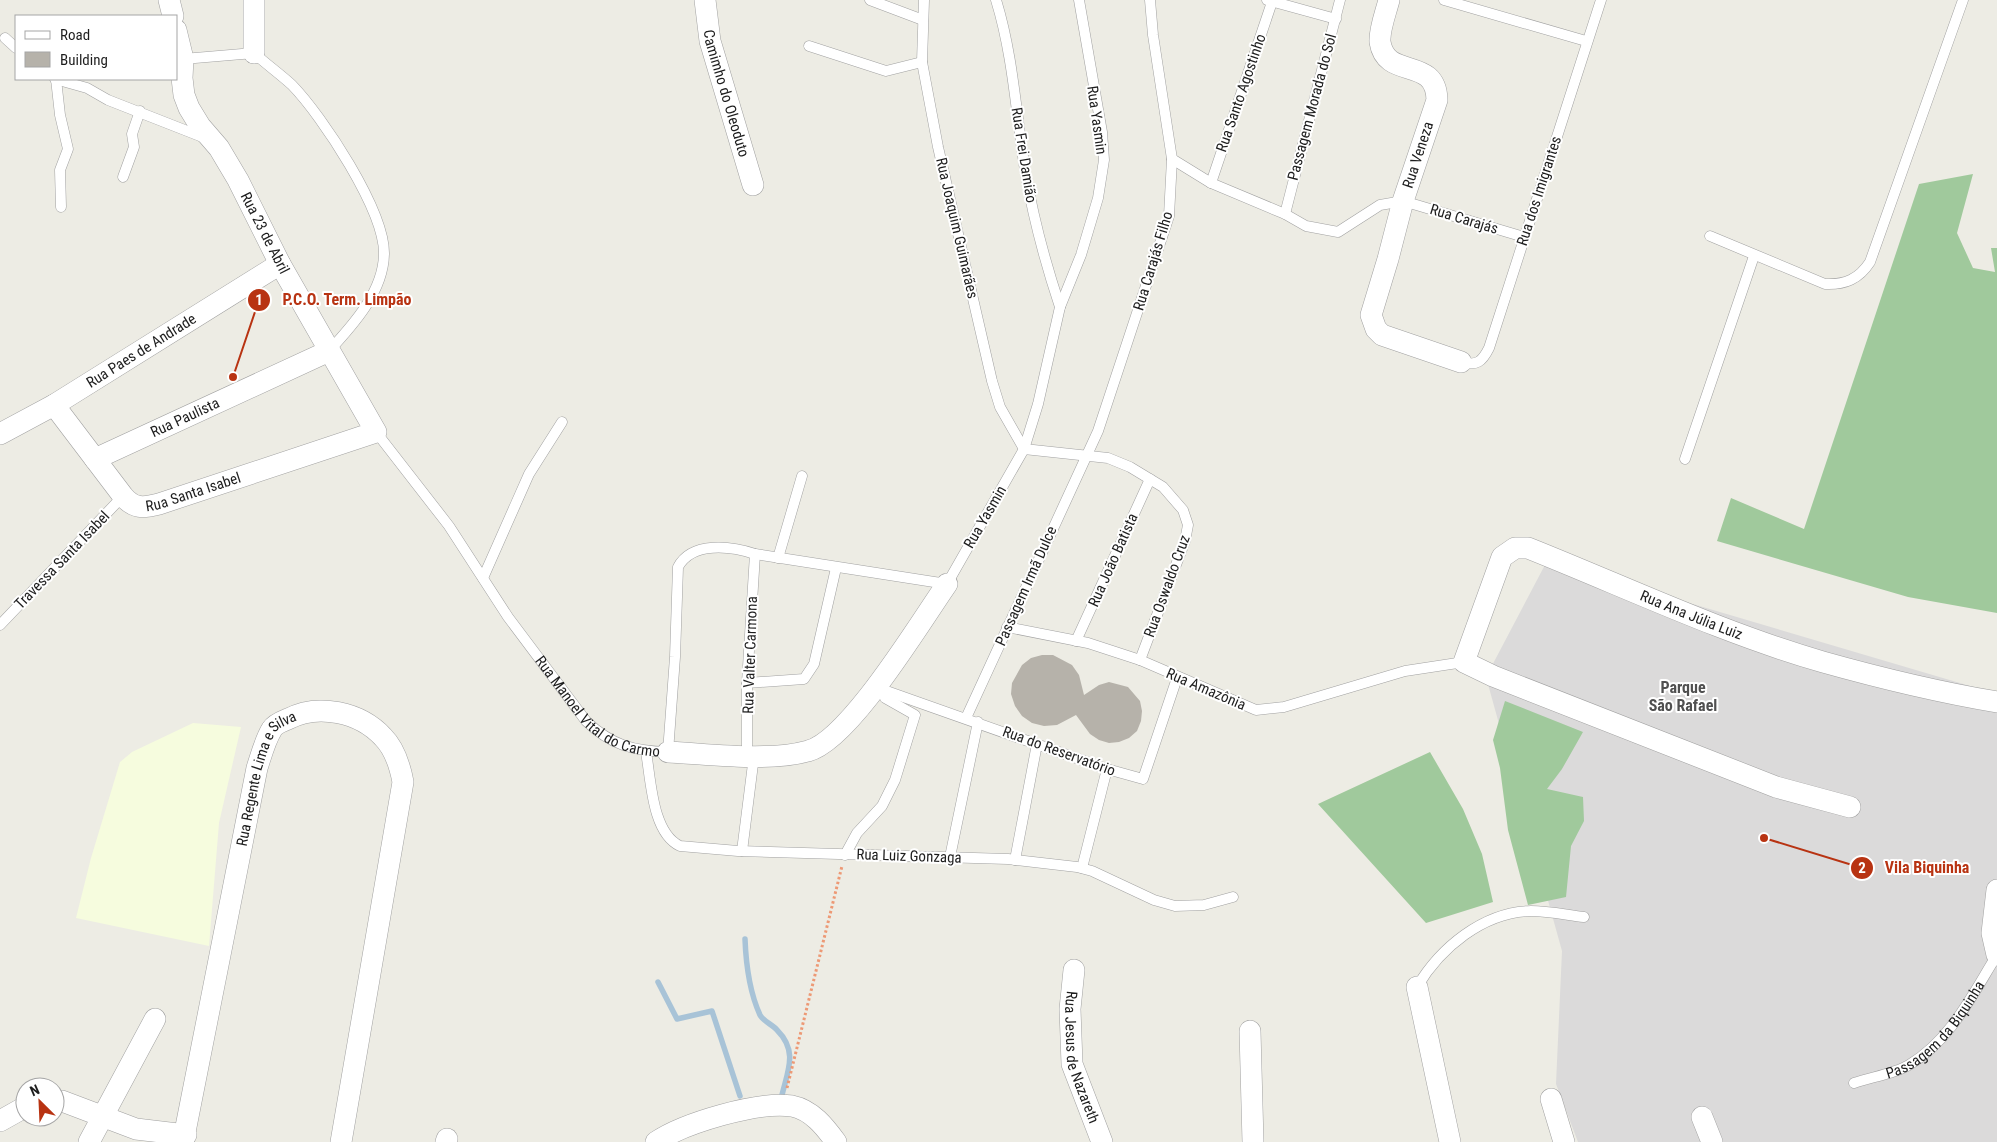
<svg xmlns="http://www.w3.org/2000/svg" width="1997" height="1142" viewBox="0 0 1997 1142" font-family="'Roboto Condensed',sans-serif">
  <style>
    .residential { fill: #dbdada }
    .education { fill: #f6fcde }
    .forest { fill: #a0c99c }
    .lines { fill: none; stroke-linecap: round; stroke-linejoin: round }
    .stream { stroke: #a8c3d7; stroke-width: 5.5 }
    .building { fill: #b6b2aa }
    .lane-casing { stroke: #a1a1a1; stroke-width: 11 }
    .street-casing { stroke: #a1a1a1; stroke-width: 22 }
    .path { stroke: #ed9975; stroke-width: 3; stroke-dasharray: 2.5 2.5; stroke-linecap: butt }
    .lane { stroke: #fff; stroke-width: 10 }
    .street { stroke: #fff; stroke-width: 21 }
    .labels { text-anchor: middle; stroke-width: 4; stroke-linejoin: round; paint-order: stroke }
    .street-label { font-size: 15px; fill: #1d1d1d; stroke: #fff }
    .neighbourhood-label { font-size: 16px; font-weight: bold; fill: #505050; stroke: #fff }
    .leader { fill: none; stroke: #b83312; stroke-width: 2 }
    .callout-dot { fill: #b83312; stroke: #fff; stroke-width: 2 }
    .mark-label { font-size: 15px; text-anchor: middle; font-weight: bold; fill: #fff }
    .callout-label { font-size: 16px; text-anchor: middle; font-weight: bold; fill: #b83312; stroke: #fff; stroke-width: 4; stroke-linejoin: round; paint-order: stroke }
  </style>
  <rect width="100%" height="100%" fill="#edece4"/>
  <!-- residential -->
  <path class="residential" d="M1547,561L1997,694V1142H1578L1556,1084L1562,951L1486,677Z"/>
  <!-- education -->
  <path class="education" d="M193,723L241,727L219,823L209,946L76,918L91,858L120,762L132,752Z"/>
  <!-- forest -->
  <path class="forest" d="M1973,174L1957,233L1973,268L1995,272L1991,248H1997V613L1908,597L1717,541L1731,498L1804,529L1919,184Z
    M1505,701L1583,732L1562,769L1547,789L1583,797L1584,821L1571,846L1566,897L1528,905L1508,830L1500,768L1493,740Z
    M1430,752L1463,809L1482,854L1493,902L1426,923L1318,804Z"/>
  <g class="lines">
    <!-- stream -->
    <path class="stream" d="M745,939C746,965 749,991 760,1015C763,1021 773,1025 777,1030C798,1051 788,1070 782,1095
      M658,982L677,1019L712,1011L740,1096"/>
  </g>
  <!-- building -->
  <path class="building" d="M1042,655H1053L1072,665L1079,675L1084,695L1099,685L1109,682L1128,687L1140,701L1142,711L1141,721L1137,731L1129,738L1119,742L1109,743L1099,740L1090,734L1076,715L1057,725L1044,726L1032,723L1022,716L1015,706L1011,694L1012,683L1022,665L1031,658Z"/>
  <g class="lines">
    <defs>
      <g id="lane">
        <path d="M870,0L923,20"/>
        <path d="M924,0L922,62L938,147L992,381L1000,407L1024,449L1108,458L1130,467L1163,487L1183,510L1188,525L1185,541L1140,660"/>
        <path d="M996,0C1013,55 1016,113 1025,170C1033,217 1045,262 1060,307"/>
        <path d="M1267,0L1336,19"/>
        <path d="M1444,0L1586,41"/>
        <path d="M5,38L16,48"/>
        <path d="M809,46L886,71L922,62"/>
        <path d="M183,59L254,53C266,64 280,74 292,85C323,117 384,210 384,253C384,291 353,325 329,351"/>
        <path d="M55,79L87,88L108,100L205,138"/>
        <path d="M56,79L60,115L68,149L60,170L61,207"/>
        <path d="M1172,159L1211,183L1285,214L1306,226L1338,232L1380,205L1403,201L1524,237"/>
        <path d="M123,177L134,147L132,134L140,111"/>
        <path d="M1211,183L1272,2"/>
        <path d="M1285,214L1340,0"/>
        <path d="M1710,236L1825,284C1845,285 1859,279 1870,262L1963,0"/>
        <path d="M1461,362C1477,366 1482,362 1489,348L1601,0"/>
        <path id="s1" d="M376,432L449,526L508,617L586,721C611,745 633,751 668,752L675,657L678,567C692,541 731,546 755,554L947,584L1024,449L1038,404L1060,307L1081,255L1098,198L1104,160L1102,132L1079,0"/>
        <path d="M1685,459L1754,256"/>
        <path d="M778,558L802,476"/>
        <path d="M483,578L529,474L562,422"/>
        <path d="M0,625L123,496"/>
        <path d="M1007,627L1088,643L1140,660L1256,710L1284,707L1405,671L1464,662"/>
        <path d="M1076,641L1150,479"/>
        <path d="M747,683L804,679L814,664L836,568"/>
        <path d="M875,687L1107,769L1143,779L1177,678"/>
        <path d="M966,718L1098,431L1169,216L1172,159L1153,35L1150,0"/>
        <path d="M646,752C651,780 652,833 680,846L738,851L1008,859L1077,867L1092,871L1154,900L1175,906L1204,905L1233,897"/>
        <path d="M747,756V683L755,554"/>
        <path d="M742,851L754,756"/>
        <path d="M845,855L857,833L882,806L895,780L915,715L885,698L888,692"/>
        <path d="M950,857L978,722"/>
        <path d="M1015,860L1037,744"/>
        <path d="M1082,868L1107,769"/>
        <path d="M1417,987C1440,948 1483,912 1531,911C1548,911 1567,915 1584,917"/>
        <path id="s2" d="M1854,1083C1871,1077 1894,1074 1909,1065C1951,1040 1972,995 1997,955"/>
      </g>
      <g id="street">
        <path d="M169,0L173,16"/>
        <path id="s3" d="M705,0L710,41L753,185"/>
        <path d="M1389,0C1386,12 1379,30 1380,42C1386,81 1436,55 1437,100L1403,201L1388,259L1371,315L1376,329L1382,335L1461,362"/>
        <path d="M254,53V0"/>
        <path id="s4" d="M54,405L123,496C134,509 143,508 159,504L376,432L280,264L238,180L219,148L200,126L189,108L184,95L182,78L183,59L176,30"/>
        <path id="s5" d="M0,434L54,405L280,264"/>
        <path id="s6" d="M95,459L329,351"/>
        <path d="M668,752C710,754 768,762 808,751C849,741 921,621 947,584"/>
        <path id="s7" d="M1850,807L1776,787L1493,676L1464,662L1502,557L1515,548H1528C1626,587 1722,633 1823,662C1880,678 1938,692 1997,702"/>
        <path d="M1997,890L1992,933L1997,955"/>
        <path id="s8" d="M1074,970L1070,1009L1072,1064L1102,1142"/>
        <path d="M1417,987L1450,1142"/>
        <path d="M1250,1031L1253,1142"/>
        <path d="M1551,1099L1564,1142"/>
        <path d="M55,1102L62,1101L136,1129L186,1135"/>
        <path d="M1702,1117L1712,1142"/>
        <path d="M0,1121L25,1107"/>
        <path d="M89,1142L155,1019"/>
        <path id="s9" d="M183,1142L257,768C261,756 265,740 272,729C275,724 283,721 288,719C318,703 360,712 383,737C395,749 400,766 403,782L341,1142"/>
        <path d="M446,1142L447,1139"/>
        <path d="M656,1142C684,1123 758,1101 792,1106C812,1110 825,1127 836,1142"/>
      </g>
    </defs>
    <!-- lane casing -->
    <use href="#lane" class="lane-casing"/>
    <!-- street casing -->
    <use href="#street" class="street-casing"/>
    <!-- path -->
    <path class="path" d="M787,1088L842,866"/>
    <!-- lane -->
    <use href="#lane" class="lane"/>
    <!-- street -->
    <use href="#street" class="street"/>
  </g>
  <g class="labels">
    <!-- street labels -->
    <g class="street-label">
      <text dy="5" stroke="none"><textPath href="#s3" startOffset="96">Camimho do Oleoduto</textPath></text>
      <text transform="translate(1241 93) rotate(-71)" y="5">Rua Santo Agostinho</text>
      <text transform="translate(1312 107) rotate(-75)" y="5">Passagem Morada do Sol</text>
      <text transform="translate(1097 120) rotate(82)" y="5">Rua Yasmin</text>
      <text transform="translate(1024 155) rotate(81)" y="5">Rua Frei Damião</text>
      <text transform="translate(1418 155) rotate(-72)" y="5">Rua Veneza</text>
      <text transform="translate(1539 191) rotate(-72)" y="5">Rua dos Imigrantes</text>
      <text transform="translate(1464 219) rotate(17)" y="5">Rua Carajás</text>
      <text transform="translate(957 228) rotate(77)" y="5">Rua Joaquim Guimarães</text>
      <text transform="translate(265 233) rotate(63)" y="5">Rua 23 de Abril</text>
      <text transform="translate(1153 261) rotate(-73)" y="5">Rua Carajás Filho</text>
      <text dy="5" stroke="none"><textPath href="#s5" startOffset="164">Rua Paes de Andrade</textPath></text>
      <text dy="5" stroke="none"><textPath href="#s6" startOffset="99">Rua Paulista</textPath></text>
      <text dy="5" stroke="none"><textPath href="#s4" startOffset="190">Rua Santa Isabel</textPath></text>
      <text transform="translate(985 517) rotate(-60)" y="5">Rua Yasmin</text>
      <text transform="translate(62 560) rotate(-46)" y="5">Travessa Santa Isabel</text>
      <text transform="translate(1113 560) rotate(-66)" y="5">Rua João Batista</text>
      <text transform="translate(1026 586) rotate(-66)" y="5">Passagem Irmã Dulce</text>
      <text transform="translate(1167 586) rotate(-70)" y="5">Rua Oswaldo Cruz</text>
      <text dy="5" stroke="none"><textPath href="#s7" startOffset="730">Rua Ana Júlia Luiz</textPath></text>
      <text transform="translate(750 655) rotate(-88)" y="5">Rua Valter Carmona</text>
      <text transform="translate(1206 689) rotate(23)" y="5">Rua Amazônia</text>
      <text dy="5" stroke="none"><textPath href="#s1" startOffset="359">Rua Manoel Vital do Carmo</textPath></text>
      <text transform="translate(1059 751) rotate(20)" y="5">Rua do Reservatório</text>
      <text dy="5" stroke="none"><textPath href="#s9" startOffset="376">Rua Regente Lima e Silva</textPath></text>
      <text transform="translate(909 856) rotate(2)" y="5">Rua Luiz Gonzaga</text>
      <text dy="5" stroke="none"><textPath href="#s2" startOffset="101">Passagem da Biquinha</textPath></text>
      <text dy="5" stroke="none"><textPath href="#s8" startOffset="89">Rua Jesus de Nazareth</textPath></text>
    </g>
    <!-- neighbourhood labels -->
    <g class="neighbourhood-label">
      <text x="1683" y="693">Parque<tspan x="1683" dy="18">São Rafael</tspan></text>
    </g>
  </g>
  <!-- callouts -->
  <path class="leader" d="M233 377L259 300M1764 838L1862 868"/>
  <g class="callout-dot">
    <circle cx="233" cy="377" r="5"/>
    <circle cx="1764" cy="838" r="5"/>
    <circle cx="259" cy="300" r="12"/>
    <circle cx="1862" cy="868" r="12"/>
  </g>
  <g class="mark-label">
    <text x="259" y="305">1</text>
    <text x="1862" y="873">2</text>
  </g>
  <g class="callout-label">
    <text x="347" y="305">P.C.O. Term. Limpão</text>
    <text x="1927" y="873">Vila Biquinha</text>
  </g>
  <!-- legend -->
  <rect x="15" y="15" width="162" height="65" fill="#ffffff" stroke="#a5a5a5"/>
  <rect x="25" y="31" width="25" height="8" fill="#ffffff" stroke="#a5a5a5"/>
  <text x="60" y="40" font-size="15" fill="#1d1d1d">Road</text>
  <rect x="25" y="52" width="25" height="15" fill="#b6b2aa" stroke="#a5a5a5"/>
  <text x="60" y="65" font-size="15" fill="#1d1d1d">Building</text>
  <!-- north arrow -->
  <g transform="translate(40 1102) rotate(336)"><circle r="24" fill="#ffffff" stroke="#a5a5a5"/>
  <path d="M0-4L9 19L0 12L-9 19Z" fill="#b83312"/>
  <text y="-8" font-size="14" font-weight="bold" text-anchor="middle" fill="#1d1d1d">N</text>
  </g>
</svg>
